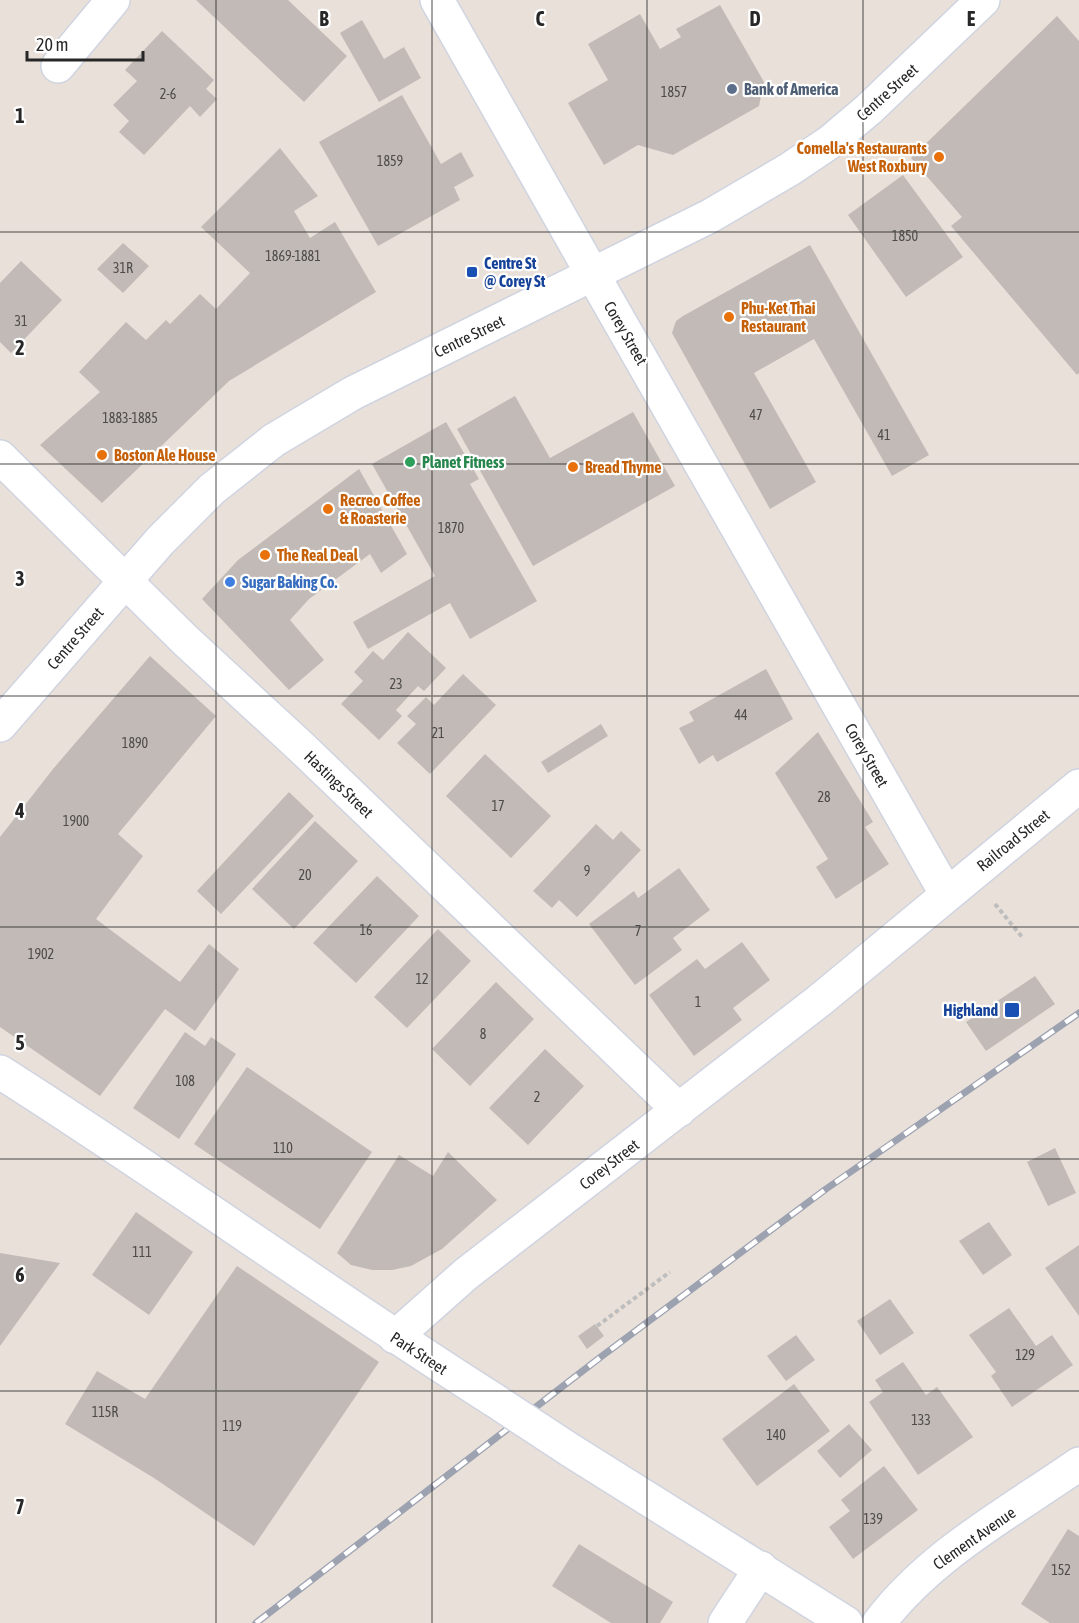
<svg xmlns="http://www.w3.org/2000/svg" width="1079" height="1623" viewBox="0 0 1079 1623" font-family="'Asap Condensed',sans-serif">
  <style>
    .building { fill: #c1bab6 }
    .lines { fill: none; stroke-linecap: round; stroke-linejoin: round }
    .street-casing { stroke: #cfd4e0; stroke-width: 36 }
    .secondary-casing { stroke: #cfd4e0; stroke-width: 36 }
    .path { stroke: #bebebe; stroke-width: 4; stroke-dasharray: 4.5 3; stroke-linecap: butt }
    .street { stroke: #fff; stroke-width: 33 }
    .secondary { stroke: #fff; stroke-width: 33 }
    .rail-casing { stroke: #9da2b1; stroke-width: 7 }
    .rail { stroke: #fff; stroke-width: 4.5; stroke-dasharray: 14; stroke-linecap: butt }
    .street-bridge-casing { stroke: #cfd4e0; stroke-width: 36; stroke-linecap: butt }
    .street-bridge { stroke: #fff; stroke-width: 33 }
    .grid { fill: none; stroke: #272727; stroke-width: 1.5; stroke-opacity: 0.55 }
    .service-dot { fill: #5c6f8a; stroke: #fff; stroke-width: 2 }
    .food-dot { fill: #e8710a; stroke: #fff; stroke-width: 2 }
    .transit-dot { fill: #1a4fb4; stroke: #fff; stroke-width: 2 }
    .leisure-dot { fill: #2e9e5b; stroke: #fff; stroke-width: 2 }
    .shop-dot { fill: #3f7fe0; stroke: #fff; stroke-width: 2 }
    .labels { text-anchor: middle; stroke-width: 4.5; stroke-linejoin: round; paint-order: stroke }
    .number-label { font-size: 14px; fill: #4e4c4b }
    .service-label { font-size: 16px; font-weight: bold; fill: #4e5e75; stroke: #fff; text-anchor: start }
    .street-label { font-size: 16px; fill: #272727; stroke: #fff }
    .food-label { font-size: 16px; font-weight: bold; fill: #c56008; stroke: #fff; text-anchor: start }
    .transit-label { font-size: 16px; font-weight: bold; fill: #164399; stroke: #fff; text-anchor: start }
    .leisure-label { font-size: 16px; font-weight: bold; fill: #27864d; stroke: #fff; text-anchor: start }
    .shop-label { font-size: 16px; font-weight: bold; fill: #366cbe; stroke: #fff; text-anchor: start }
    .grid-label { font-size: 20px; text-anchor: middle; font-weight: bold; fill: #272727; stroke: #fff; stroke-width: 4.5; stroke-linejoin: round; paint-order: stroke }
  </style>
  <rect width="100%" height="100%" fill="#e9e0d9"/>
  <!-- building -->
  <path class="building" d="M196,0H288L347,56L304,102Z
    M720,5L764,82L759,106L673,155L638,145L604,165L568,103L608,80L588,44L640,14L660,49L681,37L676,29Z
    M1057,16L1079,41V373L1077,375L951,226L962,217L911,158Z
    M362,20L384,59L404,47L421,78L379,102L340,33Z
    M162,31L214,80L206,89L217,99L200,117L190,106L144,155L119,132L129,121L113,105L137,81L125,70Z
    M402,95L441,164L461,152L474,176L454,187L460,200L378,246L319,142Z
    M280,148L318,196L294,211L310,238L335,222L376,292L229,381L102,503L40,445L100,392L79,372L126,322L146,340L166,320L170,324L200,294L216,309L250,273L201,227Z
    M903,175L963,257L906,297L848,215Z
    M123,243L149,266L123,293L97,269Z
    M810,245L929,455L892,476L814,339L754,373L816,482L770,509L672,333L676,321L683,316Z
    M21,261L62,300L11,353L0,342V283Z
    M515,396L550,458L633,412L675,486L533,566L457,429Z
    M446,422L479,479L470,484L537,601L470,639L450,603L368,649L353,622L435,576L372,464Z
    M359,469L407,554L381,573L370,554L309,599L290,620L324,660L289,690L202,599L238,560Z
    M408,632L446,668L424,691L418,686L396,710L402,716L379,740L341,704L363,681L354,672L373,651L383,660Z
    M150,656L216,716L118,834L143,856L96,919L180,982L209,944L239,969L195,1031L165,1009L100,1096L0,1027V837L53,769Z
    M766,669L793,719L717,762L713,755L699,764L679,728L694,721L689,712Z
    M463,674L496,705L430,774L397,743L416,724L407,716L426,697L434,705Z
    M601,724L608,736L548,773L541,762Z
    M818,732L873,822L865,827L889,864L836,899L816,867L828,859L775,773Z
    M485,754L551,816L511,858L446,796Z
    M289,792L314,816L221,914L197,891Z
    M315,821L358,861L294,929L252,889Z
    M596,824L613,840L621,831L641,850L577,917L559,900L552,908L533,891Z
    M679,868L710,910L673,938L682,950L635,985L589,924L634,891L638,898Z
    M377,876L419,916L356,983L313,943Z
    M438,929L471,961L407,1028L374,997Z
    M742,942L770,980L733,1008L742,1020L694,1056L649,995L697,959L705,969Z
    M1035,976L1055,1004L986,1051L966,1022Z
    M496,982L534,1019L470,1086L432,1049Z
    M185,1032L205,1046L211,1037L236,1054L179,1139L133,1108Z
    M545,1049L584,1086L528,1145L489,1108Z
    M247,1067L372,1152L320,1229L194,1144Z
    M1055,1148L1076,1193L1048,1206L1027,1162Z
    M448,1152L497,1200L442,1249L411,1266L392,1270H372L351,1265L337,1253L399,1155L433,1176Z
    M136,1212L193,1252L149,1315L92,1275Z
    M989,1222L1012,1255L983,1275L959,1241Z
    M1079,1245V1316L1045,1268Z
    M0,1253L60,1263L0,1346Z
    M237,1266L379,1362L254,1546L154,1478L65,1424L97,1371L145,1399Z
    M890,1299L914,1333L880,1355L857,1321Z
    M1009,1308L1036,1346L1052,1335L1073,1365L1012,1407L991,1376L996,1372L969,1335Z
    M595,1324L604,1336L587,1349L578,1336Z
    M796,1335L815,1360L786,1381L767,1356Z
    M903,1362L926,1395L937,1387L973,1437L918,1475L869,1402L883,1392L875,1380Z
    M794,1384L830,1431L757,1486L722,1439Z
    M849,1424L872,1450L840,1478L817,1451Z
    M884,1466L918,1510L853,1559L829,1527L850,1511L841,1500Z
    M1068,1529L1079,1536V1623H1050L1021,1604Z
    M579,1544L673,1602L660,1623H611L552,1586Z"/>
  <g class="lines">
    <defs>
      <path id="street" d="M58,66L113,0
        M0,457L185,640L300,746L679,1110
        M947,895L1079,786
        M0,1072C167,1178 327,1294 494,1400
        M395,1337L466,1274L820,1000L947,895L593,275
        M570,1450L846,1623
        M725,1623L761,1568
        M879,1623C930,1555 1010,1512 1079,1464"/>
      <path id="secondary" d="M437,0L593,275
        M0,725L160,541L212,489L274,440L353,393L710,216L790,169L830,142L869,109L983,0"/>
    </defs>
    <!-- street casing -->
    <use href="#street" class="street-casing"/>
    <!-- secondary casing -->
    <use href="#secondary" class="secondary-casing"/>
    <!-- path -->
    <path class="path" d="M995,904L1022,937
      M597,1326L670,1272"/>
    <!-- street -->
    <use href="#street" class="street"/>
    <!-- secondary -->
    <use href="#secondary" class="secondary"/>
    <defs>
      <path id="rail" d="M256,1623L602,1356L826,1189L1079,1013"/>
    </defs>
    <!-- rail casing -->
    <use href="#rail" class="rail-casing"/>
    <!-- rail -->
    <use href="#rail" class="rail"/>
    <defs>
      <path id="street-bridge" d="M494,1400L570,1450"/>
    </defs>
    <!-- street-bridge casing -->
    <use href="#street-bridge" class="street-bridge-casing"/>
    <!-- street-bridge -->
    <use href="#street-bridge" class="street-bridge"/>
  </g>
  <!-- grid -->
  <path class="grid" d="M216,0V1623M432,0V1623M647,0V1623M863,0V1623M0,232H1079M0,464H1079M0,696H1079M0,927H1079M0,1159H1079M0,1391H1079"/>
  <!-- markers -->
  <circle class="service-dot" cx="732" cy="89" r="6"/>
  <g class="food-dot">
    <circle cx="939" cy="157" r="6"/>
    <circle cx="729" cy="317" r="6"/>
    <circle cx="102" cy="455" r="6"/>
    <circle cx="573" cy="467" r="6"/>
    <circle cx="328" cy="509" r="6"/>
    <circle cx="265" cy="555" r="6"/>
  </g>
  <g class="transit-dot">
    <rect x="466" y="266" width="12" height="12" rx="3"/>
    <rect x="1004" y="1002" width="16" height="16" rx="3"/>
  </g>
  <circle class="leisure-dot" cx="410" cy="462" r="6"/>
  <circle class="shop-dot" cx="230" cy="582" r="6"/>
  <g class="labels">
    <!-- number labels -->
    <g class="number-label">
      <text x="674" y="97">1857</text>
      <text x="168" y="99">2-6</text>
      <text x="390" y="166">1859</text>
      <text x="905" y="241">1850</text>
      <text x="293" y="261">1869-1881</text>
      <text x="123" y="273">31R</text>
      <text x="21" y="326">31</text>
      <text x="756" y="420">47</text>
      <text x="130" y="423">1883-1885</text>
      <text x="884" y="440">41</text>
      <text x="451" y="533">1870</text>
      <text x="396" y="689">23</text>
      <text x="741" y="720">44</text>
      <text x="438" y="738">21</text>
      <text x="135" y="748">1890</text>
      <text x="824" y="802">28</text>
      <text x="498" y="811">17</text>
      <text x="76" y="826">1900</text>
      <text x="587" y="876">9</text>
      <text x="305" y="880">20</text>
      <text x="366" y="935">16</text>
      <text x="638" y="936">7</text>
      <text x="41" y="959">1902</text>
      <text x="422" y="984">12</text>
      <text x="698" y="1007">1</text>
      <text x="483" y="1039">8</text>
      <text x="185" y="1086">108</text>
      <text x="537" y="1102">2</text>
      <text x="283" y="1153">110</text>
      <text x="142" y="1257">111</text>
      <text x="1025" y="1360">129</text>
      <text x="105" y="1417">115R</text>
      <text x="921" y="1425">133</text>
      <text x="232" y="1431">119</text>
      <text x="776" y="1440">140</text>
      <text x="873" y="1524">139</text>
      <text x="1061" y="1575">152</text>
    </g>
    <!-- service labels -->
    <g class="service-label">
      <text x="744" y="95">Bank of America</text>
    </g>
    <!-- street labels -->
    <g class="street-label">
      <text transform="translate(887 92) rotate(-42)" y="6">Centre Street</text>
      <text transform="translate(626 333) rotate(60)" y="6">Corey Street</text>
      <text transform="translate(469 336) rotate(-26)" y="6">Centre Street</text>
      <text transform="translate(75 638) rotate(-49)" y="6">Centre Street</text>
      <text transform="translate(867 755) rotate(60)" y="6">Corey Street</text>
      <text transform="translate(339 784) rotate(44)" y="6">Hastings Street</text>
      <text transform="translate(1013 840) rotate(-39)" y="6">Railroad Street</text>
      <text transform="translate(609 1164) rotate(-38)" y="6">Corey Street</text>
      <text transform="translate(419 1353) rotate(33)" y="6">Park Street</text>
      <text transform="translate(974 1538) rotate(-35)" y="6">Clement Avenue</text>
    </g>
    <!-- food labels -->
    <g class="food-label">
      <text x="927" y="154" text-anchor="end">Comella's Restaurants<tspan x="927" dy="18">West Roxbury</tspan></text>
      <text x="741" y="314">Phu-Ket Thai<tspan x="741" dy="18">Restaurant</tspan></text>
      <text x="114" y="461">Boston Ale House</text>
      <text x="585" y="473">Bread Thyme</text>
      <text x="340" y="506">Recreo Coffee<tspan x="340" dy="18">&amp; Roasterie</tspan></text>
      <text x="277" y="561">The Real Deal</text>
    </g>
    <!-- transit labels -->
    <g class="transit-label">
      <text x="484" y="269">Centre St<tspan x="484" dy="18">@ Corey St</tspan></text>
      <text x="998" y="1016" text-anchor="end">Highland</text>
    </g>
    <!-- leisure labels -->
    <g class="leisure-label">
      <text x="422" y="468">Planet Fitness</text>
    </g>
    <!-- shop labels -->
    <g class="shop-label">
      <text x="242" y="588">Sugar Baking Co.</text>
    </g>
  </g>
  <g class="grid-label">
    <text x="324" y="26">B</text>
    <text x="540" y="26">C</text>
    <text x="755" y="26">D</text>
    <text x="971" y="26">E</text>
    <text x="20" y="123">1</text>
    <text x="20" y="355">2</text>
    <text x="20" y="586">3</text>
    <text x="20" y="818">4</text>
    <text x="20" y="1050">5</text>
    <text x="20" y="1282">6</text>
    <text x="20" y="1514">7</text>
  </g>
  <!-- scale -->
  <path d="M27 51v9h116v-9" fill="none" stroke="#272727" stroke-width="3"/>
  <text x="36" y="51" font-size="18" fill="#272727" stroke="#ffffff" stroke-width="4.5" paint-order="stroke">20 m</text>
</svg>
